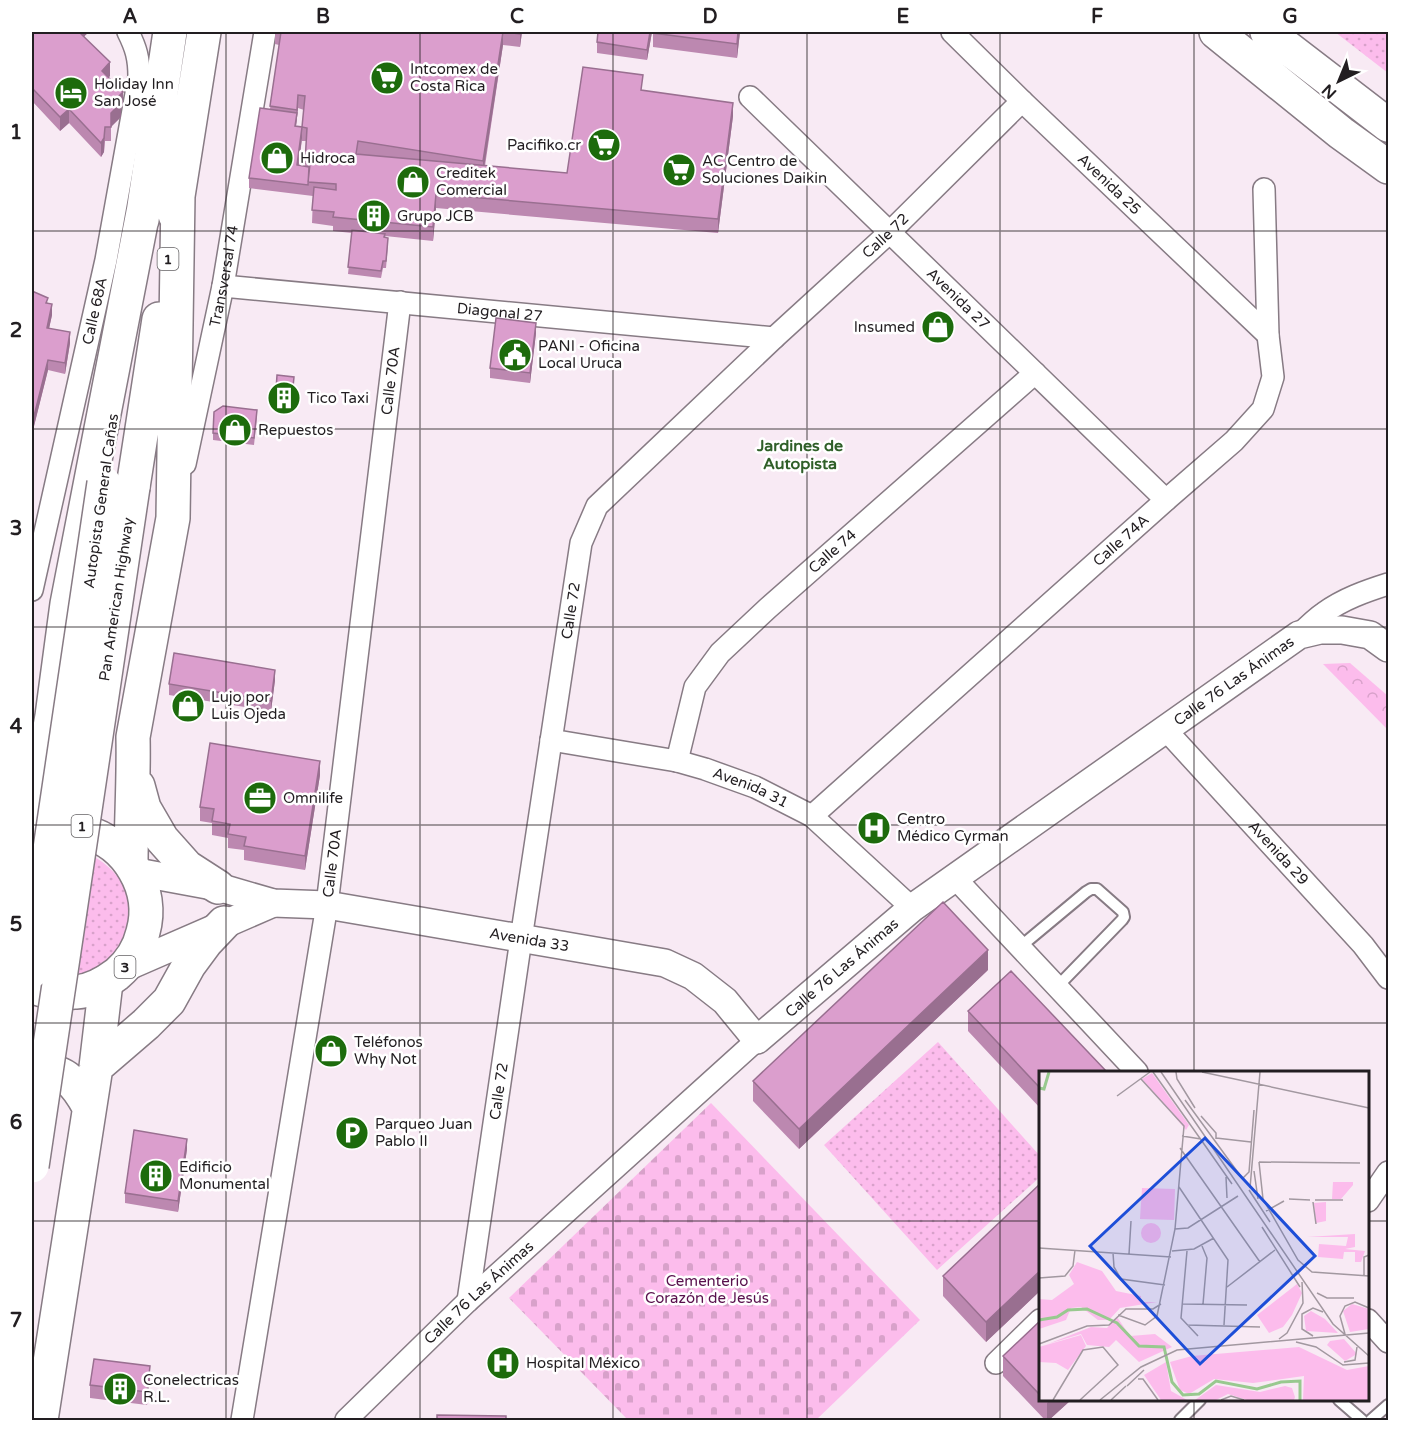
<svg xmlns="http://www.w3.org/2000/svg" width="1420" height="1452" viewBox="0 0 1420 1452" font-family="'Varela Round',sans-serif">
  <style>
    .green { fill: url(#green-dots) }
    .forest { fill: url(#forest-crowns) }
    .cemetery { fill: url(#cemetery-stones) }
    .lines { fill: none; stroke-linecap: round; stroke-linejoin: round }
    .service-casing { stroke: #877b84; stroke-width: 14 }
    .minor-casing { stroke: #877b84; stroke-width: 24 }
    .tertiary-casing { stroke: #877b84; stroke-width: 30 }
    .primary-casing { stroke: #877b84; stroke-width: 36 }
    .trunk-casing { stroke: #877b84; stroke-width: 36 }
    .service { stroke: #fff; stroke-width: 10 }
    .minor { stroke: #fff; stroke-width: 21 }
    .tertiary { stroke: #fff; stroke-width: 27 }
    .primary { stroke: #fff; stroke-width: 33 }
    .trunk { stroke: #fff; stroke-width: 33 }
    .trunk-bridge-casing { stroke: #877b84; stroke-width: 36; stroke-linecap: butt }
    .trunk-bridge { stroke: #fff; stroke-width: 33 }
    .wall { fill: #bc88b0; fill-rule: evenodd }
    .shaded-wall { fill: #996f90 }
    .building { fill: #db9ecd; stroke: #996f90; stroke-width: 1.5 }
    .grid { fill: none; stroke: #221e21; stroke-width: 1.5; stroke-opacity: 0.55 }
    .labels { text-anchor: middle; stroke-width: 5; stroke-linejoin: round; paint-order: stroke }
    .shield { fill: #fff; stroke: #646264; stroke-width: 1.5 }
    .shield-label { font-size: 14px; font-weight: bold; fill: #221e21 }
    .poi-label { font-size: 15px; fill: #221e21; stroke: #fff; text-anchor: start }
    .street-label { font-size: 15px; fill: #221e21; stroke: #fff }
    .park-label { font-size: 15px; fill: #58104d; stroke: #fff }
    .neighbourhood-label { font-size: 16px; font-weight: bold; fill: #2f5f28; stroke: #fff }
    .inset-river { fill: none; stroke: #98c98f; stroke-width: 3 }
    .inset-road { fill: none; stroke: #a298a0; stroke-width: 1.5 }
    .view { fill: #1d4ed8; fill-opacity: 0.15; stroke: #1d4ed8; stroke-width: 3 }
    .inset-edge { fill: none; stroke: #221e21; stroke-width: 3 }
    .neatline { fill: none; stroke: #221e21; stroke-width: 2 }
    .grid-label { font-size: 20px; text-anchor: middle; font-weight: bold; fill: #221e21 }
  </style>
  <defs>
    <pattern id="green-dots" width="8" height="8" patternUnits="userSpaceOnUse" patternTransform="scale(1.5)"><rect width="8" height="8" fill="#fcbcec"/><path d="M2 2h.1M6 6h.1" fill="none" stroke="#d8a1ca" stroke-width="1.8" stroke-linecap="round"/></pattern>
    <pattern id="forest-crowns" width="20" height="18" patternUnits="userSpaceOnUse" patternTransform="scale(1.5)"><rect width="20" height="18" fill="#fcbcec"/><path d="M2 6a3 3 0 1 1 6 0M12 15a3 3 0 1 1 6 0" fill="none" stroke="#d8a1ca"/></pattern>
    <pattern id="cemetery-stones" width="16" height="16" patternUnits="userSpaceOnUse" patternTransform="scale(1.5)"><rect width="16" height="16" fill="#fcbcec"/><path d="M2 7V4a2 2 0 0 1 4 0v3zM10 15v-3a2 2 0 0 1 4 0v3z" fill="#d8a1ca"/></pattern>
  </defs>
  <rect width="100%" height="100%" fill="#f8eaf4"/>
  <!-- green -->
  <path class="green" d="M1335,32H1388V73Z
    M86,852C103,861 118,872 125,890C139,927 119,966 81,976C78,977 75,978 72,978C62,979 42,972 32,969V858L34,856Z
    M938,1042L1040,1156V1177L937,1270L824,1145Z"/>
  <!-- forest -->
  <path class="forest" d="M1350,663L1388,696V730L1323,664Z"/>
  <!-- cemetery -->
  <path class="cemetery" d="M711,1103L920,1320L816,1420H628L509,1298Z"/>
  <g class="lines">
    <defs>
      <path id="service" d="M1020,947L1086,892L1091,889H1097L1123,912L1124,917L1122,920L1057,987
        M1339,1400L1362,1420
        M1180,1420L1200,1400
        M1371,1420L1388,1405"/>
      <g id="minor">
        <path id="s1" d="M952,32L1022,101L1268,335"/>
        <path id="s2" d="M750,97L1166,500"/>
        <path id="s3" d="M223,286L774,338"/>
        <path id="s4" d="M185,464L223,286L265,32"/>
        <path id="s5" d="M32,590L106,260L139,77C139,58 136,48 128,32"/>
        <path d="M1299,635C1307,627 1315,619 1324,613C1343,599 1366,591 1388,584"/>
        <path id="s6" d="M1165,729L1363,945L1388,978"/>
        <path id="s7" d="M551,740L677,761L705,769L755,787L812,816L912,908"/>
        <path id="s8" d="M677,761L695,687L720,653L768,608L1035,373"/>
        <path id="s9" d="M812,816L1166,500L1234,441L1263,409L1273,377L1268,335L1264,189"/>
        <path d="M954,877L1137,1072"/>
        <path d="M1368,1201L1388,1172"/>
        <path id="s10" d="M468,1301L521,939L581,543L597,506L774,338L890,232L1022,101"/>
        <path d="M1368,1320L1388,1342"/>
        <path d="M996,1363L1040,1320"/>
        <path id="s11" d="M242,1420L327,905L400,302"/>
        <path id="s12" d="M346,1420L468,1301L757,1040"/>
      </g>
      <g id="tertiary">
        <path id="s13" d="M137,872L218,887L273,903L327,905L665,963L693,976L725,1001L757,1040L912,908L1299,635L1320,630H1342L1370,635L1388,648"/>
        <path d="M126,967L273,903"/>
      </g>
      <path id="primary" d="M32,986C45,993 61,994 76,992C92,991 105,983 117,974C130,963 139,949 143,932C155,890 128,843 85,832C75,829 64,830 54,830"/>
      <path id="trunk" d="M1216,32L1341,133L1388,167
        M1267,32L1388,125
        M175,215L204,32
        M142,220L170,32
        M133,487L159,319
        M138,786L144,808L162,839L187,867L218,887
        M32,828L52,716L67,604L146,197
        M131,864C131,821 134,779 133,737L173,518L178,195
        M96,1067L146,1024L169,1001L189,965L206,942L224,923
        M32,1068C63,1070 74,1079 89,1107
        M41,1420L96,1067L106,982"/>
    </defs>
    <!-- service casing -->
    <use href="#service" class="service-casing"/>
    <!-- minor casing -->
    <use href="#minor" class="minor-casing"/>
    <!-- tertiary casing -->
    <use href="#tertiary" class="tertiary-casing"/>
    <!-- primary casing -->
    <use href="#primary" class="primary-casing"/>
    <!-- trunk casing -->
    <use href="#trunk" class="trunk-casing"/>
    <!-- service -->
    <use href="#service" class="service"/>
    <!-- minor -->
    <use href="#minor" class="minor"/>
    <!-- tertiary -->
    <use href="#tertiary" class="tertiary"/>
    <!-- primary -->
    <use href="#primary" class="primary"/>
    <!-- trunk -->
    <use href="#trunk" class="trunk"/>
    <defs>
      <g id="trunk-bridge">
        <path d="M32,971L104,483"/>
        <path id="s14" d="M32,1166L133,487"/>
      </g>
    </defs>
    <!-- trunk-bridge casing -->
    <use href="#trunk-bridge" class="trunk-bridge-casing"/>
    <!-- trunk-bridge -->
    <use href="#trunk-bridge" class="trunk-bridge"/>
  </g>
  <!-- wall -->
  <path class="wall" d="M32,32H89L84,36L110,76L108,78L123,106L121,108V117L111,126V141H105L104,152L101,157L69,123L60,131L32,101Z
    M275,32H522L520,47L503,45L485,166L567,173L643,90L733,116L718,233L436,208L433,241L385,236L388,245L386,268H383L381,278L348,274L352,233L333,231V226L312,223L313,196L249,188V178L270,109L279,45L275,44ZM298,108L304,110L302,127L296,126ZM302,138V141H306L305,167L299,166Z
    M652,32L647,60L597,53V42Z
    M653,32H740L737,58L653,47Z
    M32,291L48,303L52,315L49,328L70,343L65,374L48,370L32,434Z
    M536,333L530,383L490,378V368Z
    M294,384L291,414L275,412V405Z
    M257,417L254,445L213,440V433Z
    M275,680L271,711L169,695V684Z
    M320,775L305,870L244,860V850L228,848V838L212,835V823L200,821V807Z
    M988,970L799,1149L753,1101V1081Z
    M968,1011L1041,1072V1109L968,1031Z
    M187,1149L178,1212L125,1203V1193Z
    M1041,1183V1290L986,1342L943,1296V1276Z
    M1041,1320V1400H1071L1049,1420H1045L1003,1376V1356Z
    M150,1379L147,1405L90,1398V1385Z"/>
  <!-- shaded-wall -->
  <path class="shaded-wall" d="M77,32H89L77,43Z
    M503,32V45L483,174V161Z
    M520,32H522L520,47Z
    M650,32H652L647,60V50Z
    M738,32H740L737,58V44Z
    M110,62V76L102,84V71Z
    M123,92V106L121,108V117L111,127V113L116,99Z
    M298,95V108L295,136V126Z
    M733,103V116L718,233V219Z
    M69,109V123L60,131V117Z
    M105,127L104,152L101,157V143Z
    M302,128V138L297,176V165Z
    M436,194V208L433,241V227Z
    M52,304V315L47,338V328Z
    M536,323V333L530,383V373Z
    M70,332V343L65,374V363Z
    M48,360V370L32,434V424Z
    M275,670V680L271,711V701Z
    M320,761V775L305,870V856Z
    M988,950V970L799,1149V1129Z
    M187,1139V1149L178,1212V1201Z
    M1041,1270V1290L986,1342V1322Z
    M150,1366V1379L147,1405V1392Z
    M1050,1400H1071L1049,1420H1047V1403Z"/>
  <!-- building -->
  <path class="building" d="M32,32H79L110,62L102,71L123,92L116,99L121,103L111,113V127H105L104,138L101,143L69,109L60,117L32,88Z
    M279,32H520V34L503,32L483,161L358,141L356,154L567,173L583,67L643,75L641,90L733,103L718,219L436,194L433,227L333,217L334,212L312,210L314,187L336,190V184L308,182L310,164L305,163L307,128L302,127L305,96L298,95L297,110L270,106L281,32Z
    M598,32H650L647,50L597,42Z
    M653,32H738L737,44L653,33Z
    M260,108L297,113L295,126L302,127L297,165L309,167L308,185L249,178Z
    M352,230L385,234L384,237L388,238L386,261H383L381,271L348,267Z
    M32,291L48,298L46,303L52,304L47,328L70,332L65,363L48,360L32,424Z
    M496,318L536,323L530,373L490,368Z
    M277,375L294,377L291,407L275,405Z
    M223,406L257,410L254,438L213,433L214,412Z
    M174,653L275,670L271,701L169,684Z
    M210,743L320,761L305,856L244,846L246,837L228,834L230,824L212,821L214,809L200,807Z
    M943,902L988,950L799,1129L753,1081Z
    M1011,971L1107,1072H1041V1089L968,1011Z
    M134,1130L187,1139L178,1201L125,1193Z
    M1041,1183V1270L986,1322L943,1276Z
    M1041,1320V1396L1003,1356Z
    M94,1359L150,1366L147,1392L90,1385Z
    M437,1415L506,1416V1420H437Z"/>
  <!-- grid -->
  <path class="grid" d="M226,32V1420M420,32V1420M613,32V1420M807,32V1420M1000,32V1420M1194,32V1072M32,231H1388M32,429H1388M32,627H1388M32,825H1388M32,1023H1388M32,1221H1040M1368,1221H1388M1194,1400V1420"/>
  <!-- icons -->
  <defs>
    <symbol id="supermarket-disc" viewBox="-11 -11 22 22"><circle r="9.5" fill="#1d6b0c" stroke="#fff"/><path d="M-6-5.5h2.5l.6 2H6L4.5 2H-2.5L-4.4-4H-6ZM-1.5 3.2a1.3 1.3 0 1 0 .1 0ZM3 3.2a1.3 1.3 0 1 0 .1 0Z" fill="#fff"/></symbol>
    <symbol id="hotel-disc" viewBox="-11 -11 22 22"><circle r="9.5" fill="#1d6b0c" stroke="#fff"/><path d="M-6-4.5h1.5V1H6V5H4.5V3h-9V5H-6ZM-4 0a1.8 1.8 0 1 1 3.6 0ZM.5 0V-2.5h3Q6-2.5 6 0Z" fill="#fff"/></symbol>
    <symbol id="shop-disc" viewBox="-11 -11 22 22"><circle r="9.5" fill="#1d6b0c" stroke="#fff"/><path d="M-5-2.5h2.3a2.7 3.5 0 0 1 5.4 0H5L5.5 6h-11ZM-1.5-2.5h3a1.5 2.3 0 0 0-3 0Z" fill="#fff"/></symbol>
    <symbol id="building-disc" viewBox="-11 -11 22 22"><circle r="9.5" fill="#1d6b0c" stroke="#fff"/><path d="M-4-6H4V6H1V3H-1V6H-4ZM-2.5-4.3h1.7v1.8h-1.7ZM.8-4.3h1.7v1.8H.8ZM-2.5-1h1.7V.8h-1.7ZM.8-1h1.7V.8H.8Z" fill="#fff"/></symbol>
    <symbol id="civic-disc" viewBox="-11 -11 22 22"><circle r="9.5" fill="#1d6b0c" stroke="#fff"/><path d="M-.6-6.5H3V-4.5H.6V-3L4-1V1h2V6H-6V1h2V-1L-.6-3ZM-1.2 2.5V6h2.4V2.5Z" fill="#fff"/></symbol>
    <symbol id="office-disc" viewBox="-11 -11 22 22"><circle r="9.5" fill="#1d6b0c" stroke="#fff"/><path d="M-6-3h4V-5.5h4V-3h4V5H-6ZM-1-4.5V-3h2v-1.5ZM-6 0V1H6V0Z" fill="#fff"/></symbol>
    <symbol id="hospital-disc" viewBox="-11 -11 22 22"><circle r="9.5" fill="#1d6b0c" stroke="#fff"/><path d="M-5-5h3v3.5h4V-5h3V5h-3V1.5h-4V5h-3Z" fill="#fff"/></symbol>
    <symbol id="parking-disc" viewBox="-11 -11 22 22"><circle r="9.5" fill="#1d6b0c" stroke="#fff"/><path d="M-3.5-5.5H1a3.5 3.5 0 0 1 0 7H-1V5.5H-3.5ZM-1-3.4V-.6H.8a1.4 1.4 0 0 0 0-2.8Z" fill="#fff"/></symbol>
  </defs>
  <g fill-rule="evenodd">
    <use href="#supermarket-disc" x="368" y="59" width="38" height="38"/>
    <use href="#hotel-disc" x="52" y="74" width="38" height="38"/>
    <use href="#supermarket-disc" x="585" y="126" width="38" height="38"/>
    <use href="#shop-disc" x="258" y="139" width="38" height="38"/>
    <use href="#supermarket-disc" x="660" y="151" width="38" height="38"/>
    <use href="#shop-disc" x="394" y="163" width="38" height="38"/>
    <use href="#building-disc" x="355" y="197" width="38" height="38"/>
    <use href="#shop-disc" x="919" y="308" width="38" height="38"/>
    <use href="#civic-disc" x="496" y="336" width="38" height="38"/>
    <use href="#building-disc" x="265" y="379" width="38" height="38"/>
    <use href="#shop-disc" x="216" y="411" width="38" height="38"/>
    <use href="#shop-disc" x="169" y="687" width="38" height="38"/>
    <use href="#office-disc" x="241" y="779" width="38" height="38"/>
    <use href="#hospital-disc" x="855" y="809" width="38" height="38"/>
    <use href="#shop-disc" x="312" y="1032" width="38" height="38"/>
    <use href="#parking-disc" x="333" y="1114" width="38" height="38"/>
    <use href="#building-disc" x="137" y="1157" width="38" height="38"/>
    <use href="#hospital-disc" x="484" y="1344" width="38" height="38"/>
    <use href="#building-disc" x="101" y="1370" width="38" height="38"/>
  </g>
  <g class="labels">
    <!-- shield labels -->
    <g class="shield">
      <rect x="157.5" y="248" width="21" height="22" rx="4.5"/>
      <rect x="71.5" y="815" width="21" height="22" rx="4.5"/>
      <rect x="114.5" y="956" width="21" height="22" rx="4.5"/>
    </g>
    <g class="shield-label">
      <text x="168" y="264">1</text>
      <text x="82" y="831">1</text>
      <text x="125" y="972">3</text>
    </g>
    <!-- poi labels -->
    <g class="poi-label">
      <text x="410" y="74">Intcomex de<tspan x="410" dy="17">Costa Rica</tspan></text>
      <text x="94" y="89">Holiday Inn<tspan x="94" dy="17">San José</tspan></text>
      <text x="581" y="150" text-anchor="end">Pacifiko.cr</text>
      <text x="300" y="163">Hidroca</text>
      <text x="702" y="166">AC Centro de<tspan x="702" dy="17">Soluciones Daikin</tspan></text>
      <text x="436" y="178">Creditek<tspan x="436" dy="17">Comercial</tspan></text>
      <text x="397" y="221">Grupo JCB</text>
      <text x="915" y="332" text-anchor="end">Insumed</text>
      <text x="538" y="351">PANI - Oficina<tspan x="538" dy="17">Local Uruca</tspan></text>
      <text x="307" y="403">Tico Taxi</text>
      <text x="258" y="435">Repuestos</text>
      <text x="211" y="702">Lujo por<tspan x="211" dy="17">Luis Ojeda</tspan></text>
      <text x="283" y="803">Omnilife</text>
      <text x="897" y="824">Centro<tspan x="897" dy="17">Médico Cyrman</tspan></text>
      <text x="354" y="1047">Teléfonos<tspan x="354" dy="17">Why Not</tspan></text>
      <text x="375" y="1129">Parqueo Juan<tspan x="375" dy="17">Pablo II</tspan></text>
      <text x="179" y="1172">Edificio<tspan x="179" dy="17">Monumental</tspan></text>
      <text x="526" y="1368">Hospital México</text>
      <text x="143" y="1385">Conelectricas<tspan x="143" dy="17">R.L.</tspan></text>
    </g>
    <!-- street labels -->
    <g class="street-label">
      <text dy="5" stroke="none"><textPath href="#s1" startOffset="219">Avenida 25</textPath></text>
      <text dy="5" stroke="none"><textPath href="#s10" startOffset="1202">Calle 72</textPath></text>
      <text dy="5" stroke="none"><textPath href="#s4" startOffset="192">Transversal 74</textPath></text>
      <text dy="5" stroke="none"><textPath href="#s2" startOffset="290">Avenida 27</textPath></text>
      <text dy="5" stroke="none"><textPath href="#s5" startOffset="286">Calle 68A</textPath></text>
      <text dy="5" stroke="none"><textPath href="#s3" startOffset="278">Diagonal 27</textPath></text>
      <text dy="5" stroke="none"><textPath href="#s11" startOffset="1050">Calle 70A</textPath></text>
      <text transform="translate(101 501) rotate(-82)" y="5">Autopista General Cañas</text>
      <text dy="5" stroke="none"><textPath href="#s9" startOffset="414">Calle 74A</textPath></text>
      <text dy="5" stroke="none"><textPath href="#s8" startOffset="270">Calle 74</textPath></text>
      <text dy="5" stroke="none"><textPath href="#s14" startOffset="573">Pan American Highway</textPath></text>
      <text dy="5" stroke="none"><textPath href="#s10" startOffset="698">Calle 72</textPath></text>
      <text dy="5" stroke="none"><textPath href="#s13" startOffset="1256">Calle 76 Las Ánimas</textPath></text>
      <text dy="5" stroke="none"><textPath href="#s7" startOffset="206">Avenida 31</textPath></text>
      <text dy="5" stroke="none"><textPath href="#s6" startOffset="168">Avenida 29</textPath></text>
      <text dy="5" stroke="none"><textPath href="#s11" startOffset="564">Calle 70A</textPath></text>
      <text dy="5" stroke="none"><textPath href="#s13" startOffset="399">Avenida 33</textPath></text>
      <text dy="5" stroke="none"><textPath href="#s13" startOffset="770">Calle 76 Las Ánimas</textPath></text>
      <text dy="5" stroke="none"><textPath href="#s10" startOffset="212">Calle 72</textPath></text>
      <text dy="5" stroke="none"><textPath href="#s12" startOffset="184">Calle 76 Las Ánimas</textPath></text>
    </g>
    <!-- park labels -->
    <g class="park-label">
      <text x="707" y="1286">Cementerio<tspan x="707" dy="17">Corazón de Jesús</tspan></text>
    </g>
    <!-- neighbourhood labels -->
    <g class="neighbourhood-label">
      <text x="800" y="451">Jardines de<tspan x="800" dy="18">Autopista</tspan></text>
    </g>
  </g>
  <!-- overview -->
  <g transform="translate(1039 1071)">
    <rect width="330" height="330" fill="#f8eaf4"/>
    <path d="M113,2L150,54L147,59L103,8ZM294,111H314V114L302,128H293ZM287,131V150L277,152L275,132ZM102 162a10 10 0 1 1 20 0a10 10 0 1 1-20 0ZM316,163V176L306,178L326,180L322,191H316V181H305L304,188L279,186L280,173L307,175L309,166H268ZM258,213L263,222L253,244L244,256L230,262L218,244ZM313,233L330,238V258L311,261L304,240ZM272,240L286,248L299,262L267,260L265,245ZM42,264L47,275L29,299L17,292L0,291V276ZM305,268L318,283L306,290L288,274L291,270ZM260,276L308,299L330,295V329H264L265,305L214,312L175,308L150,323L141,319L131,291L153,285ZM127,291L132,320L148,329H122L105,304ZM177,314L221,321L246,315L253,317L256,326L255,329H208L189,323L177,329H156Z" fill="#fcbcec"/>
    <path d="M38,191L63,200L77,220L102,225V231H118L81,237L70,249H59L42,236L32,237L27,249L0,258V228L13,229L35,213L30,204ZM78,246L91,265L116,263L133,276L100,291L77,269L70,276L48,274L42,263L9,273L52,256L68,257Z" fill="#fcbcec"/>
    <path d="M103,117L136,118L135,149L101,148Z" fill="#fcbcec"/>
    <path class="inset-river" d="M0,17L5,18L10,1M0,249L18,246L29,239L48,238L78,252L100,275L125,276L133,311L144,324L160,323L177,310L218,318L242,311L261,310V329"/>
    <path class="inset-road" d="M114,1L165,73M122,1L294,253L330,285M137,1L138,8L156,37M163,1L330,37M78,25L111,1M146,29L203,107M162,45L177,62V68M143,65L162,68M177,67L212,71M165,73L193,113M141,77L221,191M220,91L224,128L259,189L273,201L330,205M220,91L321,92M215,100L219,128M187,106L188,127M204,107L210,101L215,39M140,116L189,189L185,254M211,117L221,1M210,119L231,151M250,128L271,129M276,129H304M274,131L277,153M227,140L245,130M223,156L261,216M136,158L149,157L199,125M163,175L168,187L164,233M0,177L132,186M133,180L155,178L175,167M148,180L142,247L159,265M74,182L75,196L82,208L126,214M90,183L92,150M325,205V186L330,184M0,207L26,205L34,195L36,179M188,216L236,179M278,222L288,227H315M144,233L208,234M79,244L106,254L118,245L136,158L145,55L102,8M148,254L221,256M306,263L301,245L306,235L316,231L330,237M274,265L263,258V243L274,237L284,241M240,268L248,262L264,232L263,211M257,271L277,276L304,294L330,292M0,273L48,255L70,254L87,238H114L122,233M305,291L316,289L318,276M99,308H104L119,329M88,315L105,299M14,329L44,279L64,276L79,294L41,329M61,329L102,296L138,279L330,262M72,329L87,315M182,329L192,325L205,329"/>
    <path class="view" d="M166,67L276,185L161,293L51,175Z"/>
    <rect width="330" height="330" class="inset-edge"/>
  </g>
  <!-- border -->
  <rect width="1420" height="1452" fill="none" stroke="#ffffff" stroke-width="66"/>
  <!-- north arrow -->
  <g transform="translate(1339 81) rotate(223)" stroke="#ffffff" stroke-width="4.5" paint-order="stroke">
  <path d="M0-4.5L10 22L0 15L-10 22Z" fill="#221e21"/>
  <text y="-9" font-size="16" font-weight="bold" text-anchor="middle" fill="#221e21">N</text>
  </g>
  <rect x="33" y="33" width="1354" height="1386" class="neatline"/>
  <g class="grid-label">
    <text x="130" y="23">A</text>
    <text x="323" y="23">B</text>
    <text x="517" y="23">C</text>
    <text x="710" y="23">D</text>
    <text x="903" y="23">E</text>
    <text x="1097" y="23">F</text>
    <text x="1290" y="23">G</text>
    <text x="16" y="139">1</text>
    <text x="16" y="337">2</text>
    <text x="16" y="535">3</text>
    <text x="16" y="733">4</text>
    <text x="16" y="931">5</text>
    <text x="16" y="1129">6</text>
    <text x="16" y="1327">7</text>
  </g>
</svg>
